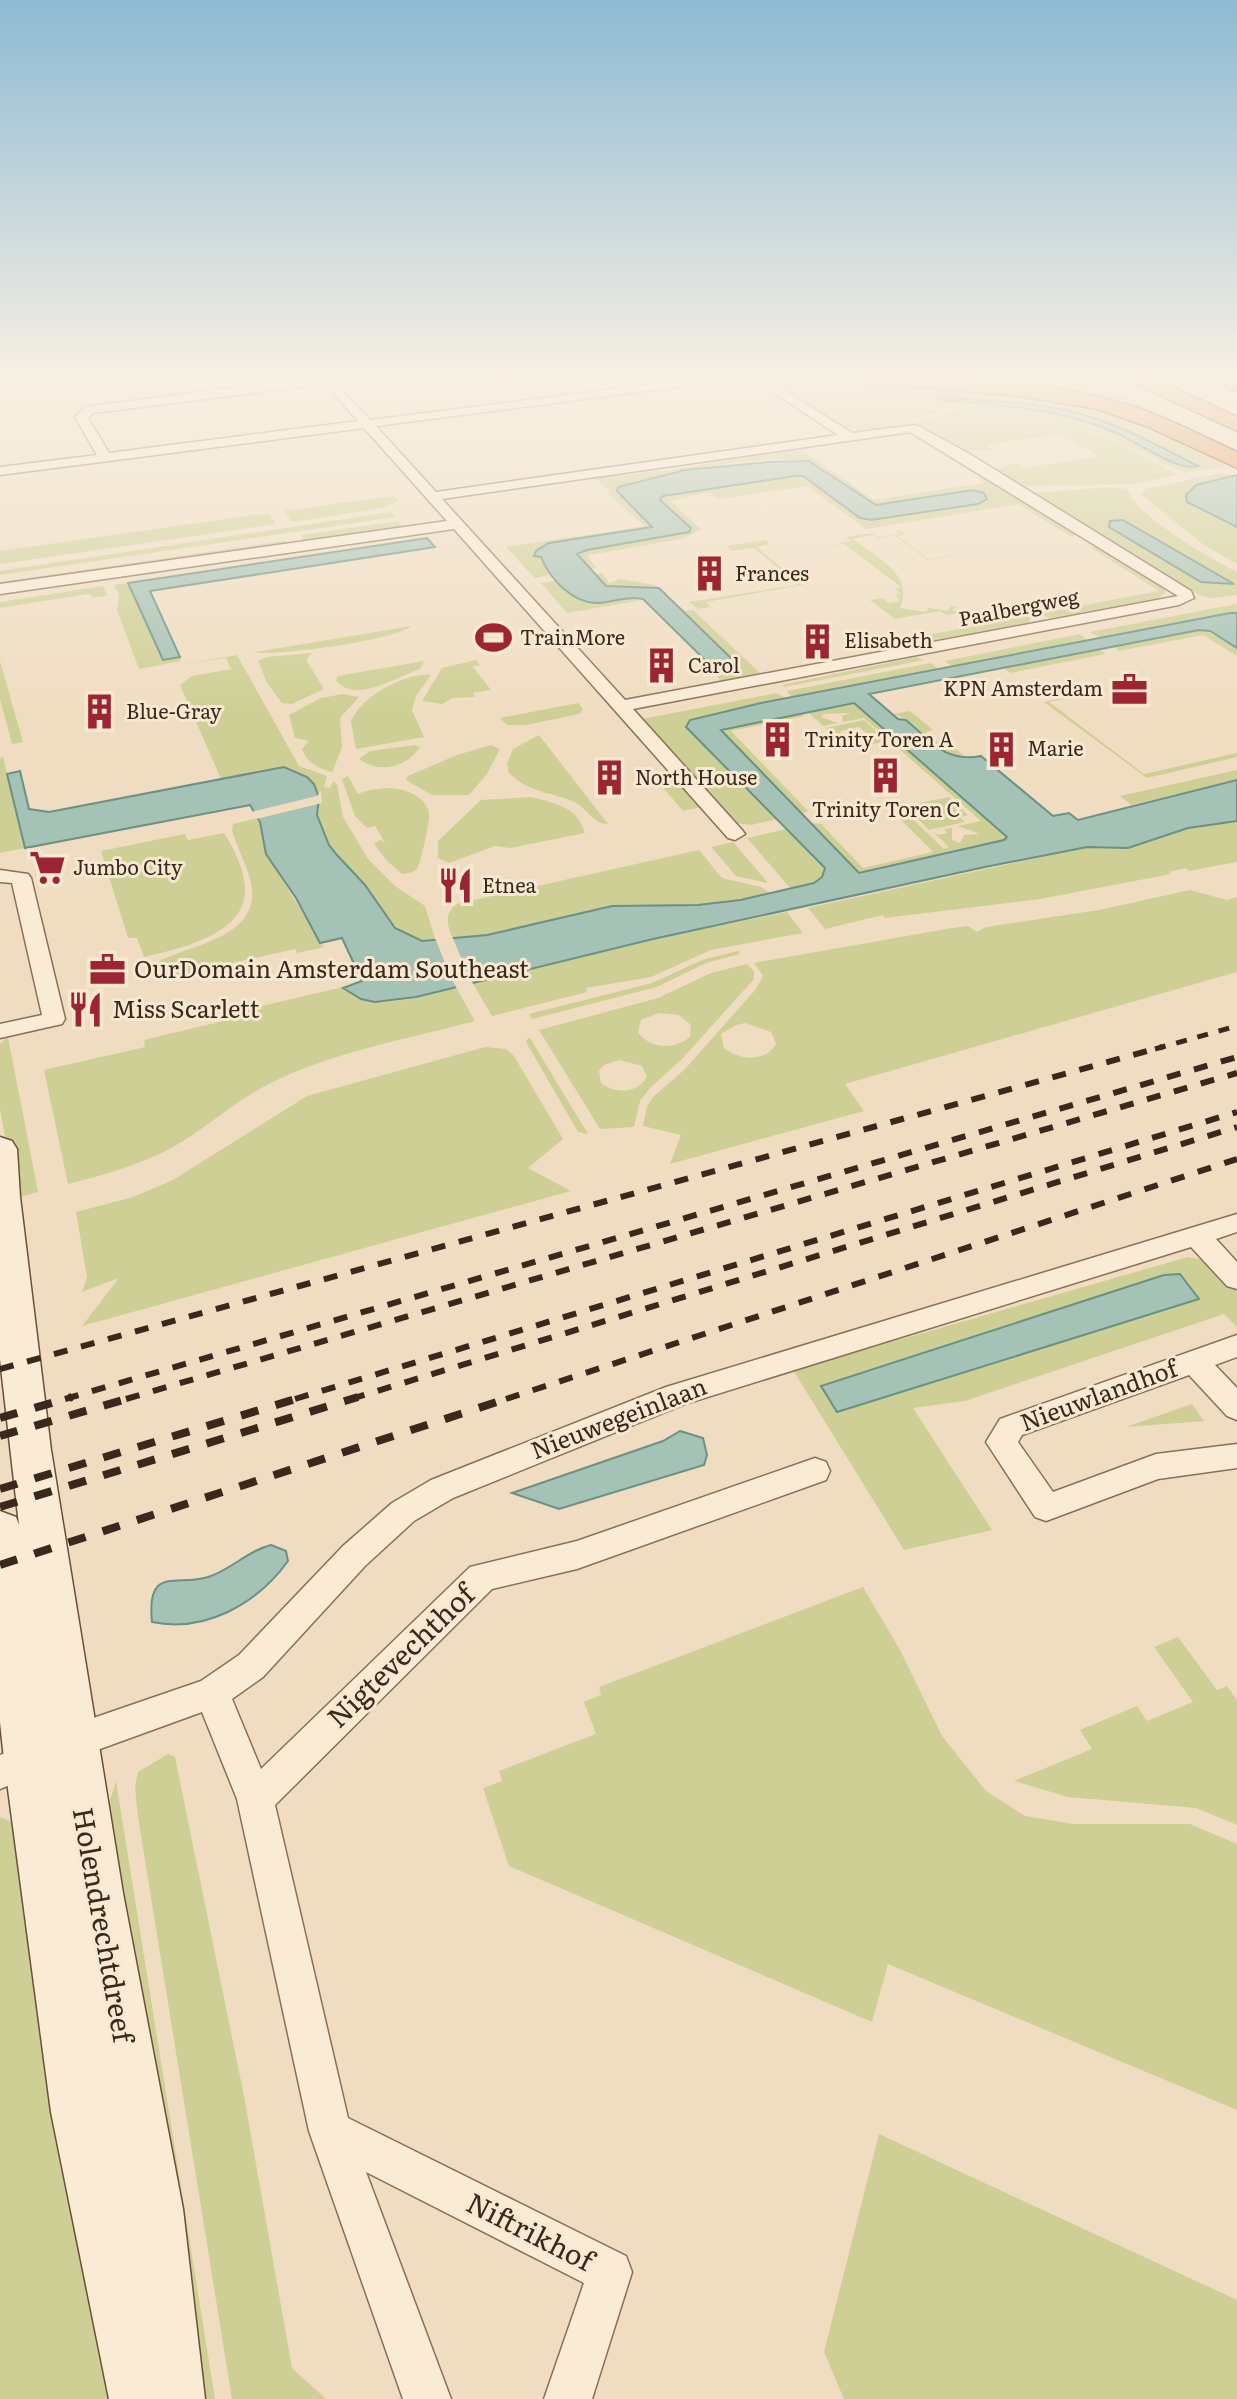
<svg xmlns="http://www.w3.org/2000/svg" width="1237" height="2399" viewBox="0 0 1237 2399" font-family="Literata,serif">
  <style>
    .green { fill: #cecf94; fill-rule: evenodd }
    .water { fill: #a4c2b6; stroke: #6a9183; stroke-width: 2; fill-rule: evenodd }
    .pier { fill: #f0ddc1 }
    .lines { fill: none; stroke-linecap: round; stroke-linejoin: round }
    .street-casing { stroke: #8b6e58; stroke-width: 3 }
    .secondary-casing { stroke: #6c4f3b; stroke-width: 3 }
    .highway-casing { stroke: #583c2c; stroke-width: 3 }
    .street { fill: #faebd5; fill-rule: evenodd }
    .secondary { fill: #faebd5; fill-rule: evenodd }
    .highway { fill: #e4924d; fill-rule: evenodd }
    .rail-far2 { stroke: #3a281d; stroke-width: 5; stroke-dasharray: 11 11; stroke-linecap: butt }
    .rail-far1 { stroke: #3a281d; stroke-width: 6; stroke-dasharray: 14 14; stroke-linecap: butt }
    .rail { stroke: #3a281d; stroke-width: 8; stroke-dasharray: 18 18; stroke-linecap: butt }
    .labels { text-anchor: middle; stroke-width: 6; stroke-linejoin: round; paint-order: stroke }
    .far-poi-label { font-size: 20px; fill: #3a281d; stroke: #f7e8d1; text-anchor: start }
    .far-street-label { font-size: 20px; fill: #3a281d; stroke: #f7e8d1 }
    .poi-label { font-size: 24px; fill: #3a281d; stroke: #f7e8d1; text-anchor: start }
    .street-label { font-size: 24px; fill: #3a281d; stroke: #f7e8d1 }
    .near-street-label { font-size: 28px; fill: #3a281d; stroke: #f7e8d1 }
  </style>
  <rect width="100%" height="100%" fill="#f0ddc1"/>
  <!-- green -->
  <path class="green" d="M773,377C822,377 870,383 919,387C981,392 1047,393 1107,412C1146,424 1182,442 1219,460L1225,467L1183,473L1108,436L1036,417L1110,438L1178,475L1131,484L1026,486L994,470L1015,463L1024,468L1099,456L1059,434L986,445L992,450L963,451L913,423L956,411L1023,415L848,400ZM940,396C973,400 1007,400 1040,405C1095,415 1149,436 1197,466C1169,469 1128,436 1100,426C1049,407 993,404 940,396Z
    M888,377H1040L1049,382L1044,377L1086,378L1237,451V456L1128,408Z
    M769,379L782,380L842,400L947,411L913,420L908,424L866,430L846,428Z
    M800,449L874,500L984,483L977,477H982L1161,586L1166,593L1158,598L1051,618L1038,614L1159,591L1091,548L1096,546L1077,535L1070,536L1018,504L866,529L807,486L719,499L709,492L670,501L701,529L683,539L589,555L588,558L597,568L588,569L577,557L585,550L689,532L690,526L660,500L663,496L796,476H803L860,518L869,520L978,504L985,498L984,493L973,490L876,505C857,496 825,465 808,462C769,453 663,473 624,485L617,491L652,527L545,545L541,557L549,575L535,578L506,547L645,526L607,493L611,492L595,478L669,470Z
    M1220,473L1231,476L1196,485L1195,508L1237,527V564L1204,545L1142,495L1145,489Z
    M1111,487L1127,489C1135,515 1211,559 1237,572V595L1212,598L1201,596L1033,493ZM1112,523L1233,585L1201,582Z
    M394,496L399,500L383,508L292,522L284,511Z
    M391,512L395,517L0,575V571Z
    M269,513L276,524L0,564V551Z
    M398,521L405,530L307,544L301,535Z
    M894,529L906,534L897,536L928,559L962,554L928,560L894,535L878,538L873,535L853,539C876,557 915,574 900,608L926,612L928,608L948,611L951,605L957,608L952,609L957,613L946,615L940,611L895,619L870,600L882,598L889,603L900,601L895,595L900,593L895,589L901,587L844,544L831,545L851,541L846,537L872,533L878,537L900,534Z
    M765,540L770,544L757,547L811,592L802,585L706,602L710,607L698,609L689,602L798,585L754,548L732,551L726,546Z
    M283,541L296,543L0,587V582Z
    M602,573L609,583L620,579L655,585L685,611L693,610L760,673L721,681L717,677L720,675L711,667L727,669L736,662L659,589L610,587L593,575Z
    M555,581L586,601L643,600L567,613L541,583Z
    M128,583L163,660L180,657L181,661L139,669L117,610L119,595L114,585Z
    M103,586L107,596L89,598L93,596L88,594L0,608V602Z
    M1237,604V613L1227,616L1101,638L1090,632Z
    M1027,616L1031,619L1028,623L923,642L912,638Z
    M411,626C401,639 274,657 255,652Z
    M1203,629L1237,648V656L1203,635L1119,651L1113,646Z
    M1080,634L1088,641L954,668L945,661Z
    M1099,649L1106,654L1010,673L1004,668Z
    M312,653L306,660L324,689L292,704L282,703L267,683L258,661L267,657Z
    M237,655L299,766L327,776L324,787L330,788L334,781L337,785L343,817L368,859L395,886L425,906L436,942C396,944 385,910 363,884C353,872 339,861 330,847C318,827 314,800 307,777L284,767L221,779L180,685L192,676L231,669L226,658L183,664Z
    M916,657L924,660L784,687L782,685Z
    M476,660L480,665L473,667L491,690L473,693L475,697L452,698L442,704L422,701L442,668Z
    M0,661L23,742L12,744L0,699Z
    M424,661L420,669C399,676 354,705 336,680L338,676Z
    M931,663L940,670L793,699L787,691Z
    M431,675L416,696L412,710L424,737L356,749L351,722C359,697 406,672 431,675Z
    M1135,683L1144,690L1133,684L1049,702L1144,774L1237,753V757L1147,778L1044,702Z
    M777,693L788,700L698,717L728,773L778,819L751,825L735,823L642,719Z
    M343,694L359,697L340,718L342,748L332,772C319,769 306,762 302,749L309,741L295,738L289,715L321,698Z
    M578,703L583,709L579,714L526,725H507L500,718Z
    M854,703L1007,837L1004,840L859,874L810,823L825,824L822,825L863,868L933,852L892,811L902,809L944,849L949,847L933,832L939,835L947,833L944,829L952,828V840L960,843L964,835L980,834L958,826L981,821L864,718L843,722L842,716L851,713L824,714L821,717L838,723L823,726L808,712Z
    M910,711L933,730L926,732L939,744L948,742L968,759L944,752L906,719L894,714Z
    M801,713L804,716L731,731L808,811L801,814L720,729Z
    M864,720L887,741L849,749L838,739L847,738L851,741L870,736L859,727L840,731L844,736L836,737L826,728Z
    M539,735L608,824C592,824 587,807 572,801C550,792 527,792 509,773L507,764L513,749Z
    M415,745L420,747C406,768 379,774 359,759L370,751Z
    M491,745L500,749L487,774L469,795H432L406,780L408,776L457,755Z
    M3,757L25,848L0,853V758Z
    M1237,770V780L1131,805L1120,796Z
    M348,776L358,794C379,785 419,784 429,812C431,817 421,862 418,867C415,873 408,873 402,874L387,861L374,844L380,840L385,843L375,826L367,828L355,816L342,779Z
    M678,779L702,807L683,811L659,783Z
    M531,797C555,803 578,807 585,833L510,848L495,846L449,863L438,858V841L481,800Z
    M949,797L968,815L960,817L965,822L929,830L905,806Z
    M258,818L266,854L324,947L297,953L295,949L157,980L154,970L160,961C193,944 262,937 251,883C247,865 237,848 232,830L233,824Z
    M1237,821V862L1189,871L1186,868L1169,872L1171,874L1040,899L885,918L883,915L825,929L808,908L1087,847L1128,848L1188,828Z
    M787,829L825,868C821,884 806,885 791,889L747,838Z
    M224,833C278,918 219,940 144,957L137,938H128L101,851L185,834L188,840Z
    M733,842L768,883L736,876L711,847Z
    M699,850L722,878L761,887L771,894L698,905L612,906L520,929L453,940C448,925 443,916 456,904Z
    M1190,890L1227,900L1237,897V972L845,1084L864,1111L670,1164L681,1135L643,1126L647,1106L654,1096L685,1069L756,989L763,976L754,963L952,928L968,926L977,932L986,927L1099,910ZM745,1023L771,1032L776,1044C765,1063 739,1060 724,1048L721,1034L736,1025Z
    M787,912L803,933L711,950L651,977L586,988L587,992L492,1016L473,984L653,939Z
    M738,951L740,954L706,963L657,987L532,1019L529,1014L652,983L702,960Z
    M747,964L754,971V979L682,1059L651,1087L640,1101L634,1127L600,1129L539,1030L658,998L711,973ZM659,1013L679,1015L691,1025L690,1037C674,1050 652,1049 638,1033L641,1020ZM619,1060L642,1066L647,1077C637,1094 616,1094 601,1083L599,1071L604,1065Z
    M343,987C372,1016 422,995 456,987L475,1021C407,1039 332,1052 269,1084C239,1099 216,1120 188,1138C151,1162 111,1173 68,1184L44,1070L145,1047L144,1040L227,1020V1014Z
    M8,1037L38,1192L16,1198L0,1109V1044Z
    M528,1038H530L588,1134L578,1132L526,1042Z
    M485,1047L506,1049L514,1056L563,1139L528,1168L571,1191L82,1326L119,1278L82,1292L87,1277L76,1212L133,1197L173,1180L307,1096Z
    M1188,1257L1207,1260L1237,1292V1327L1224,1314L965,1401L913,1408L992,1530L904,1550L793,1370Z
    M1192,1404L1204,1421L1126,1427Z
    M863,1587L900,1650L942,1736L986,1791L1025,1816L1073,1824H1190L1237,1844V2110L888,1964L872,2022L509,1866L483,1788L502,1781L499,1771L596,1734L584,1702L601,1695L599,1687Z
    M1178,1637L1217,1690L1227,1686L1237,1700V1825L1196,1808L1068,1797L1014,1781L1092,1749L1080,1730L1137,1706L1147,1721L1193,1702L1154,1647Z
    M168,1754L175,1757L244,2096L292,2368L326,2399H232L138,1817L135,1787L138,1772Z
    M116,1781L215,2399H195L107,1810Z
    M0,1817L17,1824L116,2399H0Z
    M879,2134L1237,2300V2399H844L824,2352Z"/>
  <!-- water -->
  <path class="water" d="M942,396C981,402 1021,401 1060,409C1110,419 1153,443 1198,466C1177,472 1136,441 1114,432C1059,408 999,405 940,400L938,397Z
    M809,461L876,505L973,490L984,493L987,499L978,504L871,520L860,518L803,476H796L663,496L660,500L691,528L689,532L587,550L577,554L606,586L659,588L736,663L734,668L711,666L643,599C627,596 614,602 598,603C573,604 549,578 541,557L534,556L536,551L549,543L652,527L617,491L618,487L685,470L768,462Z
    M1237,475V527L1187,502L1186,495L1196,485Z
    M1123,520L1234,584L1201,582L1109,527L1110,521Z
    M427,538L435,547L150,591L180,657L163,660L128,583Z
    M1230,613H1237V648L1210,631L1199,630L869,694L898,719L906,720C931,741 945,763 981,756L1053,816L1069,813L1078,820L1237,780V821L1188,828L1128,848L1087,847L985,867L653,939L416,997L375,1002L361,999L343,988L362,981L342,938L320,943L296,898L266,854L260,822L250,805L25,848L7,774L20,771L29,809L49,812L284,767L307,777L314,784L319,798L317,815L329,845L337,855L365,885L395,928L422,941L487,935L612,906L698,905L740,900L814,883L822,877L825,868L686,727L690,720L761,703ZM854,703L1007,837L1004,840L859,873L721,730Z
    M1180,1274L1199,1299L837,1412L821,1386L1164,1275Z
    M680,1431L703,1438L707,1455L704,1465L559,1509L512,1493L663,1441Z
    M271,1545L286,1551L288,1561C257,1604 205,1633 152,1622C146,1565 177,1587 208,1577C231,1570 247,1551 271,1545Z"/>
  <!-- pier -->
  <path class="pier" d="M321,791L322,803L256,819L251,812L317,796Z
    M452,936L469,977L475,987L458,991L450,975L435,938Z"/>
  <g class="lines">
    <defs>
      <path id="street" d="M707,377H737L731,380L376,426L436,492L838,435L750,377H763L852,433L916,425L968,453L1191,591L1194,598L1179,605L633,709L742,830L745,834L735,840L728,838L454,529L0,594V584L447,521L364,428L0,475V467L97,455L75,417L85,407L309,378H330L370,420ZM309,386H327L358,421L109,453L88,418L93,413ZM910,432L1178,596L625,700L442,499Z
        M0,870L28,874L31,878L65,1019L62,1024L0,1038V1024L42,1015L12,883L0,882Z
        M1237,1214V1232L1216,1239L1237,1262V1289L1227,1286L1191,1247L685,1404L453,1498L414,1521L365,1566L263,1677L232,1699L261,1769L470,1567L577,1541L815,1458L826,1462L830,1471L826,1480L577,1569L492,1589L275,1805L348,2118L626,2256L632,2272L592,2399H544L584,2283L366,2172L451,2399H403L309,2131L237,1799L202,1712L78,1757L0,1789V1755L73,1725L201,1681L239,1655L343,1546L392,1503L431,1480L666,1387Z
        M1237,1335V1357L1215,1365L1237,1388V1420L1227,1416L1189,1375L1022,1435L1018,1442L1053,1492L1156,1454L1237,1444V1468L1158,1479L1046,1521L1035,1517L986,1442L1000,1419Z"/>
      <path id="secondary" d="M0,1137L12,1141L17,1149L20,1197L51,1450L123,1893L183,2209L205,2399H109L51,2112L4,1759L0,1722V1511L16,1517L19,1525L0,1359Z"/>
      <path id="highway" d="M852,377C938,372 1042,379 1125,404C1164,416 1200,435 1237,452V468L1146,426L1097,409L1012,395L862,383Z
        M1126,377H1151L1237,417V431L1129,381Z
        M1218,377H1237V391L1230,389Z"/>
    </defs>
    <!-- street casing -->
    <use href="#street" class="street-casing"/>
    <!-- secondary casing -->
    <use href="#secondary" class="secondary-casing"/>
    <!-- highway casing -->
    <use href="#highway" class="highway-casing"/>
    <!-- street -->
    <use href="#street" class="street"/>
    <!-- secondary -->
    <use href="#secondary" class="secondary"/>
    <!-- highway -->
    <use href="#highway" class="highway"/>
    <!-- rail-far2 -->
    <path class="rail-far2" d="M1155,1049L1237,1026"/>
    <!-- rail-far1 -->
    <path class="rail-far1" d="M0,1369L1162,1047
      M65,1399L1237,1057
      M126,1399L1237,1073
      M295,1399L1237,1112
      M351,1399L1237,1127
      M506,1399L1237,1159"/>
    <!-- rail -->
    <path class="rail" d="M0,1418L72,1397
      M0,1436L133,1397
      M0,1489L302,1397
      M0,1507L358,1397
      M0,1565L512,1397"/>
  </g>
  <!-- sky -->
  <linearGradient id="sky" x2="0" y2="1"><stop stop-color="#8dbad4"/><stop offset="0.53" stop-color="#f8f0e3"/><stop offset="1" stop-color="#f8f0e3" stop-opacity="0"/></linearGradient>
  <rect width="1237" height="713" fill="url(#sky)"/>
  <!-- icons -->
  <defs>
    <symbol id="building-bare" viewBox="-9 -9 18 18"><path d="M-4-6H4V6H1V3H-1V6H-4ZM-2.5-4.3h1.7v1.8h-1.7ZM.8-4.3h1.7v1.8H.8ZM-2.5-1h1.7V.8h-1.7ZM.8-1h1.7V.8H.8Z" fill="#9d2432" stroke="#f7e8d1" stroke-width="2.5" paint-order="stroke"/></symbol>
    <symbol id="stadium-bare" viewBox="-9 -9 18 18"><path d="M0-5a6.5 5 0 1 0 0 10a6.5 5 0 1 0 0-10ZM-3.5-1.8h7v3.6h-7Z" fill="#9d2432" stroke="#f7e8d1" stroke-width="2.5" paint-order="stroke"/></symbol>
    <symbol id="office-bare" viewBox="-9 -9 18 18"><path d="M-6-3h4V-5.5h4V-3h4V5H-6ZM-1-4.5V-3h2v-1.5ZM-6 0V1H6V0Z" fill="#9d2432" stroke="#f7e8d1" stroke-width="2.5" paint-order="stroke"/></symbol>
    <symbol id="supermarket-bare" viewBox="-9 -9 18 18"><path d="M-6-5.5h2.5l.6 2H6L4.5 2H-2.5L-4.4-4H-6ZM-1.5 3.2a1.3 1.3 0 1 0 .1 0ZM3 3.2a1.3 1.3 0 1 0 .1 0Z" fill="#9d2432" stroke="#f7e8d1" stroke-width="2.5" paint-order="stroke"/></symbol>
    <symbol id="restaurant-bare" viewBox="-9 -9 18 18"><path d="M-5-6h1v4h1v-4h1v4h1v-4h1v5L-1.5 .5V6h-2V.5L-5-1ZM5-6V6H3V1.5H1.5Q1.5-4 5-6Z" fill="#9d2432" stroke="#f7e8d1" stroke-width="2.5" paint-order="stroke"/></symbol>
  </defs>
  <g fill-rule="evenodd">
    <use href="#building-bare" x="684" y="548" width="51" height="51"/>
    <use href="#stadium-bare" x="468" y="612" width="51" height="51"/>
    <use href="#building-bare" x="792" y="616" width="51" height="51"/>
    <use href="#building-bare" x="636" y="640" width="51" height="51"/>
    <use href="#office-bare" x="1104" y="664" width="51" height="51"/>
    <use href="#building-bare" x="74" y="686" width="51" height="51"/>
    <use href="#building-bare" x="752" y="714" width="51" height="51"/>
    <use href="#building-bare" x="976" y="724" width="51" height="51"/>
    <use href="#building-bare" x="860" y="750" width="51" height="51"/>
    <use href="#building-bare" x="584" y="752" width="51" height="51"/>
    <use href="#supermarket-bare" x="22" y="842" width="51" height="51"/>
    <use href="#restaurant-bare" x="430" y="860" width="51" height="51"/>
    <use href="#office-bare" x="82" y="944" width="51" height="51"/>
    <use href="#restaurant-bare" x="60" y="984" width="51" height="51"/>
  </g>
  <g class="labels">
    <!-- far-poi labels -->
    <g class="far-poi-label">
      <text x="735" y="581">Frances</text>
      <text x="520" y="645">TrainMore</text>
      <text x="844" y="648">Elisabeth</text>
      <text x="688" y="673">Carol</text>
      <text x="1103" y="696" text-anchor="end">KPN Amsterdam</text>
      <text x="126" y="719">Blue-Gray</text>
      <text x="804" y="747">Trinity Toren A</text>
      <text x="1027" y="756">Marie</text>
      <text x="635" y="785">North House</text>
      <text x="886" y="817" text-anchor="middle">Trinity Toren C</text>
      <text x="73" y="875">Jumbo City</text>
      <text x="482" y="893">Etnea</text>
    </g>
    <!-- far-street labels -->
    <g class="far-street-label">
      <text transform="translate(1019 608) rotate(-11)" y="7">Paalbergweg</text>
    </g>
    <!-- poi labels -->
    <g class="poi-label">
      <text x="134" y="978">OurDomain Amsterdam Southeast</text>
      <text x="112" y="1018">Miss Scarlett</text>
    </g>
    <!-- street labels -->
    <g class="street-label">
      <text transform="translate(1099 1396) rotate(-20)" y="8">Nieuwlandhof</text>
      <text transform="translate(619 1419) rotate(-21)" y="8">Nieuwegeinlaan</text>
    </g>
    <!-- near-street labels -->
    <g class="near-street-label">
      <text transform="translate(401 1656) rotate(-44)" y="10">Nigtevechthof</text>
      <text transform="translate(103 1925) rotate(80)" y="10">Holendrechtdreef</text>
      <text transform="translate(530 2232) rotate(27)" y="10">Niftrikhof</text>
    </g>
  </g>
</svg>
